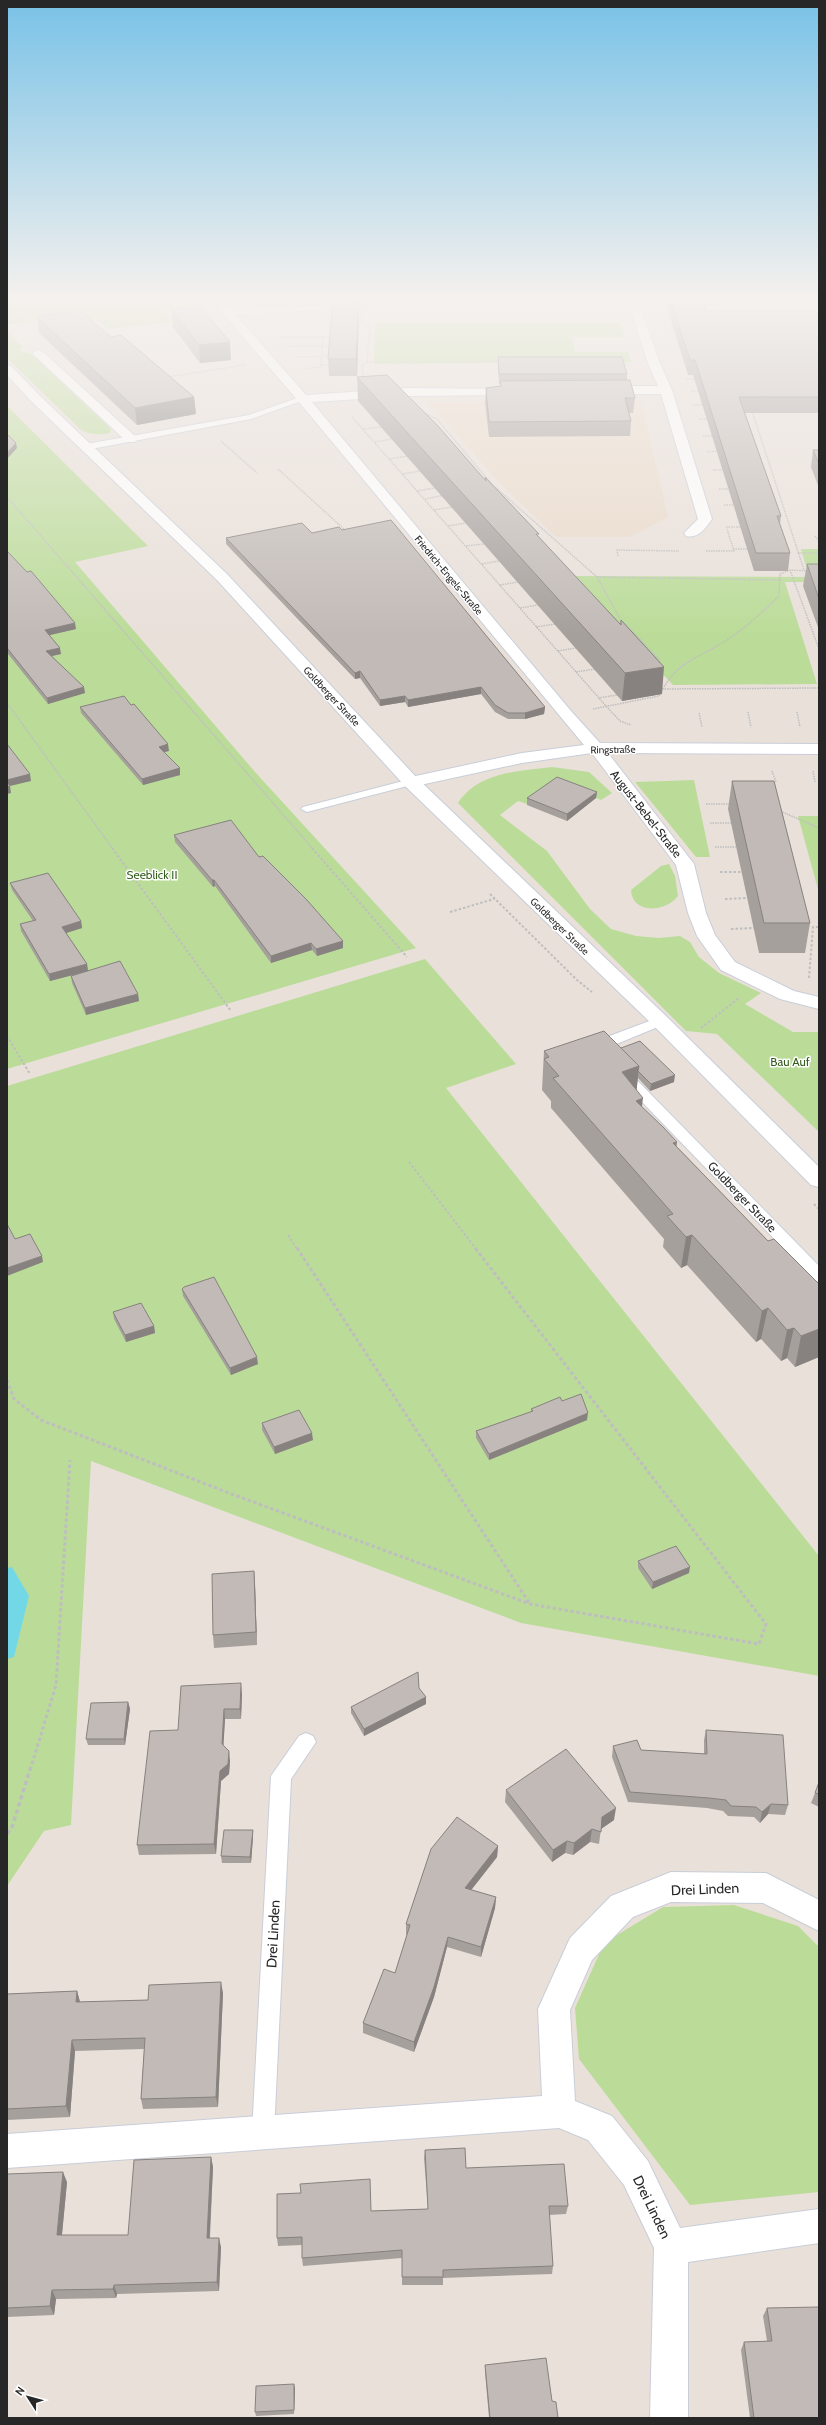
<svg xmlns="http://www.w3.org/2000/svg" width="826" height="2425" viewBox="0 0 826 2425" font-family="Cabin,sans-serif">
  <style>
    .education { fill: #eadaca }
    .green { fill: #bbdc99 }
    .water { fill: #73d8e5 }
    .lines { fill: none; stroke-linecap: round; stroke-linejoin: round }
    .service-casing { stroke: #c8ced8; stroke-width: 2 }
    .minor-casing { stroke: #c8ced8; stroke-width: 2 }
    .secondary-casing { stroke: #c8ced8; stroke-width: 2 }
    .path-far3 { stroke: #bebebe; stroke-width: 1.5; stroke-dasharray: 1.5 1; stroke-linecap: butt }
    .path-far2 { stroke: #bebebe; stroke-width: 2; stroke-dasharray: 2.5 2; stroke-linecap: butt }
    .path-far1 { stroke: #bebebe; stroke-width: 3; stroke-dasharray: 3.5 2.5; stroke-linecap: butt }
    .path { stroke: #bebebe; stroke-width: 3.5; stroke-dasharray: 4.5 3; stroke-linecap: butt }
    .service { fill: #fff; fill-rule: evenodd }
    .minor { fill: #fff; fill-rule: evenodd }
    .secondary { fill: #fff; fill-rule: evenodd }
    .wall { fill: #a6a09d }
    .shaded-wall { fill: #87827f }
    .building { fill: #c1bab6; stroke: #87827f }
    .labels { text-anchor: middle; stroke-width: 3; stroke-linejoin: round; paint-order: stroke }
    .far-street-label { font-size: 10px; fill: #272727; stroke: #fff }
    .street-label { font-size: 12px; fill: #272727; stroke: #fff }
    .park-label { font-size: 12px; fill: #355e1e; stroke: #fff }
    .near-street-label { font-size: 14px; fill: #272727; stroke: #fff }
  </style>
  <rect width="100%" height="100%" fill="#e9e0da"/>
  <!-- education -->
  <path class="education" d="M641,401L668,517L630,537H556L503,486L426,402Z"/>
  <!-- green -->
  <path class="green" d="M7,296H193L200,303L199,307L163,310L172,322L108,329L100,321L43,319L7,325Z
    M620,322L624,337H572L575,352H628L631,362L374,364L375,323Z
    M7,332L23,347L17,350L31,354L111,429L110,433C99,435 91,435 81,430L7,358Z
    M7,406L148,546L75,562L255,772L416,948L7,1069Z
    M801,549H819V582H785L817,684L673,685L569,576L809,577Z
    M552,767L589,772L612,793L601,800L557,783L527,804L518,801L500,815L547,851L590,909L611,929L636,936L659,938L680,936L690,942L699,957L719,973L761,993L745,1004L793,1032H819V1132L717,1034L686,1031L458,803C478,772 519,771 552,767Z
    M694,780L710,857H696L635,782Z
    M798,816H819V893Z
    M669,864L675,876L678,896C665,913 632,914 631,890L661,866Z
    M425,959L516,1064L446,1088L819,1556V1676L521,1623L91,1461L71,1825L44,1831L7,1886V1086Z
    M734,1905L798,1926L819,1947V2192L690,2205L579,2059L575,2008L604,1943L663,1907Z"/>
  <!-- water -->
  <path class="water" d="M12,1567L29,1596L14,1657L7,1659V1568Z"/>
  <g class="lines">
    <defs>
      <path id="service" d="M315,306L319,308L318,310L228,315L224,313L228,311Z
        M300,397L307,399L251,419L86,450L82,447L86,444L249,415Z
        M411,779L415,780V784L307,812L301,809L303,807Z
        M660,1017L665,1018L667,1021L665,1024L602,1050H592L589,1046L591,1043Z
        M622,1069L627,1070L819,1266V1282L814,1280L617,1076L615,1073Z
        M306,1733L313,1736L316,1742L291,1779L274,2133L271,2141L263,2144L255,2141L252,2133L271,1776L299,1736Z"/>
      <path id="minor" d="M208,296H219L306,395L409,388L519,389L521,391L519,393L515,395L409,396L312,402L571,711L600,743L819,744V754L608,753L694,864L706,913L715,935L735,962L794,991L819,997V1009L780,999L721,970L697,936L688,913L676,865L592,753L522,763L411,787L405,786L403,782L405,778L411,777L522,753L584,745L299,402Z
        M633,297L638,300L659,361L672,390L712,519C706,528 698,539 686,536L684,533L698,519L661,394H602L596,390L602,386H658L647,361L628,300Z
        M38,350L42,351L135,436L137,439L135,442H127L34,355L32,353Z
        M671,1872L766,1873L819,1900V1931L763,1903L671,1902L633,1917L592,1960L570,2010L575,2101L612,2116L648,2161L680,2228L819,2209V2243L688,2262V2418H650L654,2248L624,2185L588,2140L559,2128L7,2168V2134L542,2096L538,2009L570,1938L611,1896Z"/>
      <path id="secondary" d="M7,365L11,366L39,395L227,574L417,778L667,1017L819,1167V1187L811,1185L653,1025L405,786L217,580L31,401L7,375Z"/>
    </defs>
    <!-- service casing -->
    <use href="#service" class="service-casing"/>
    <!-- minor casing -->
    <use href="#minor" class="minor-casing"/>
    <!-- secondary casing -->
    <use href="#secondary" class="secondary-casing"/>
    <!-- path-far3 -->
    <path class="path-far3" d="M715,296L721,314
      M357,304L612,305
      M362,304L361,322L370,328L367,362L501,361
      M377,304V310
      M657,305H670
      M701,305H718
      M661,320H671
      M7,323L42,311L102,296
      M666,329H674
      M7,336L18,347
      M277,337H323L321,367L305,369
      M323,337L332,336
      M669,339H677
      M286,346H331
      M296,357L330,356
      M321,365H330
      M363,376L362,365L367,362
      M167,377L245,365
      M686,379H697
      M690,391H701
      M693,405H703
      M752,411L804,570
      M424,413L437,419L494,487
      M352,417L606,706L620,721L631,725
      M699,419H707
      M363,429L381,427
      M703,436H712
      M221,441L257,473
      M375,442L392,439
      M707,452L717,451
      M390,459L407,456
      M278,469L346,531
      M713,470H723
      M403,474L420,471
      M495,487L597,577L620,619L659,659L660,663
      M719,489H728
      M417,491L435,488
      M7,497L313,849
      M425,499L445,495
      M724,505H733
      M434,510L452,507
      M448,526L466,523
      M726,527H740
      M815,536L819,541
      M466,546L484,544
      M733,549H747
      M706,551H734L727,529
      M798,553H819
      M618,556L617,550L679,551
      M482,564L499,561
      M790,570L819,649
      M597,577L781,580
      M500,585L518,582
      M520,608L538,605
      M536,627L555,624
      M558,651L576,648
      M576,672L595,669
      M662,689L819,688
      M598,698L617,695
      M7,703L113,849
      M593,709L659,696C677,660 696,660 727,640C746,627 763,612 779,596L780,574L790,570L809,571
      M748,712L751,727
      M797,712L800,727
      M699,713L702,727
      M772,771L776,782
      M813,771L815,782
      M706,804H732
      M780,811L819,828
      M710,823H731
      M715,847H736"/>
    <!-- path-far2 -->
    <path class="path-far2" d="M112,848L231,1011
      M312,848L407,957
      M720,872H742
      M490,894L577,980L592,992
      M725,899L747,898
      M450,912L494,899
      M731,929L754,928
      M809,978L813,927H819
      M701,1028L739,998
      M7,1036L30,1074
      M409,1162L476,1249
      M814,1204L819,1209
      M288,1235L297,1249"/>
    <!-- path-far1 -->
    <path class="path-far1" d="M297,1248L530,1604
      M7,1380L14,1399L41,1420L229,1493L530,1604L759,1644L766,1624L475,1248
      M32,1764L56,1685L70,1460"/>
    <!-- path -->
    <path class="path" d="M7,1834L12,1827L32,1763"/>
    <!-- service -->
    <use href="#service" class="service"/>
    <!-- minor -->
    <use href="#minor" class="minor"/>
    <!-- secondary -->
    <use href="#secondary" class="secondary"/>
  </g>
  <!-- wall -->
  <path class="wall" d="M668,296L706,311L819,318V413H745L781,516L780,524L790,553L788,571H754L693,375H688L667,308Z
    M359,297V314L357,376H329L328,359Z
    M171,309L231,360L200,363L173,327Z
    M37,317L111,337L194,397L196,414L137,425L39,333Z
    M498,357L627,374V380L635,398L633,413H629L631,421L630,436L489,437L485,403L486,388L500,386V384H499L498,367Z
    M357,377L485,480V477L539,538L620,624L621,620L662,694L622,701L358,401Z
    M813,450H819V488L811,467Z
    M312,533L545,707L544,714L525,719H508L495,712L481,694L408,707L405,702L380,706L360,678L355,679L226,544V538Z
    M7,551L76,629L49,635L61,654L52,656L85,693L48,704L8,654H7Z
    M807,564H819V630L803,586Z
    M131,705L169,751L164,752L180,775L143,785L81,713L80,707Z
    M732,781L810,923L805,953H759L728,809Z
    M597,792L596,798L567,821L527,805V798Z
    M174,835L259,857L343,941V948L317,956L312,950L271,963L215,886L213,887L175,842Z
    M10,883L81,921L82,928L66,933L87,964L88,971L138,994L139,1001L86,1015L72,983L71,976L77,974L50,981L21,931L20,924L33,921L12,890Z
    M621,1048L674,1082L650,1091L638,1078L636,1090L642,1107L676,1146L768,1241L819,1284V1357L795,1367L787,1358L781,1361L761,1339L756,1342L687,1265L681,1268L663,1247L664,1239L551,1108V1101L542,1090L544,1051Z
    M182,1289L258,1364L231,1375L183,1296Z
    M113,1312L154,1326L155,1333L126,1342L114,1319Z
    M531,1409L587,1420L489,1460L476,1438V1431L531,1412Z
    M262,1423L313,1440L275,1454L262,1430Z
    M638,1561L689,1573L652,1589L638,1568Z
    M254,1571L255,1584L257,1645L214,1648L213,1635Z
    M242,1694L241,1719H225L223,1746L230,1761L229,1774L221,1781L216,1854L139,1855L137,1845L178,1730Z
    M426,1697V1704L364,1736L351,1713V1707Z
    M128,1702L130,1709L125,1745H88L86,1739Z
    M706,1730L788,1805L785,1815L768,1814L760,1823L754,1817L728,1816L723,1811L707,1808L628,1802L612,1757L613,1746L641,1750L704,1754V1740Z
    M819,1782V1807L811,1803L815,1793Z
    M506,1790L614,1820L601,1829L599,1844L590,1842L573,1855L565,1853L552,1862L505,1802Z
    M253,1830V1837L251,1863H222L221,1856Z
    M498,1846L497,1857L471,1890L496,1897L495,1908L481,1957L447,1947L434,1997L414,2052L363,2033V2023L395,1973L407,1935L406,1934V1924Z
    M77,1991L80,2002L148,2000L223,1993L218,2107L143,2109L141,2099L144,2049L75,2051L70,2117L7,2120V1994Z
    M425,2150L466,2168L568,2206L566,2214L549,2215L553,2266L552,2274L443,2278V2285H402V2258L303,2266L302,2258V2245L278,2246L277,2238L371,2211L428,2209L424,2158Z
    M211,2157L213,2167L210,2238L221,2247L219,2291L117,2294L116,2298L56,2299L54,2315L7,2317V2174L67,2182L62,2235H128Z
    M767,2308L819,2418H750L741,2350L744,2342L767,2341L763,2316Z
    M485,2365L552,2401L558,2418H489L485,2372Z
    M294,2384L295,2389L294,2414L256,2416L255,2412Z"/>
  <!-- shaded-wall -->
  <path class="shaded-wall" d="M359,297V314L357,376L356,359Z
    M230,342L231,360L200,363L199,345Z
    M194,397L196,414L137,425L135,408Z
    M16,443L17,448L7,459V453Z
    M75,623L76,629L46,636L45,630Z
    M60,648L61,654L47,657L46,651Z
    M664,667L662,694L622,701L625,673Z
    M360,671V678L355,679V673Z
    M84,687L85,693L48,704L47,698Z
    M481,687V694L408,707V700Z
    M405,696V702L380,706V700Z
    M545,707L544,714L525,719V713Z
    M168,744L169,751L160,753L159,747Z
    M180,768V775L143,785L142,779Z
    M30,774L31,781L10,786L11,793L7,794V780Z
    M597,792L596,798L567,821V814Z
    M212,880H214L215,886L213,887Z
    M81,921L82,928L63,934L62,927Z
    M343,941V948L317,956L316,949Z
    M311,943L312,950L271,963V956Z
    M87,964L88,971L50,981L49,974Z
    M138,994L139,1001L86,1015L85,1008Z
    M639,1066L636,1097L622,1072Z
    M675,1075L674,1082L650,1091L651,1084Z
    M643,1098L639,1129L636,1101Z
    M677,1142L673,1173V1143Z
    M692,1235L687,1265L681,1268L686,1237Z
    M42,1256L43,1262L7,1276V1268Z
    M768,1308L761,1339L756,1342L762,1311Z
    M154,1326L155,1333L126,1342L125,1335Z
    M794,1328L787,1358L781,1361L787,1330Z
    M819,1329V1357L795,1367L801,1336Z
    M257,1357L258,1364L231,1375L230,1368Z
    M588,1413L587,1420L489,1460V1454Z
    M312,1433L313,1440L275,1454L274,1447Z
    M690,1567L689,1573L652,1589L653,1582Z
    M254,1571L255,1584L257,1645L256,1632Z
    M241,1683L242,1694L241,1719L240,1709Z
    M426,1697V1704L364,1736V1729Z
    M128,1702L130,1709L125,1745L124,1739Z
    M224,1709L225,1719L223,1754L222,1744Z
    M229,1751L230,1761L229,1774L221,1781L216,1854L214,1844L220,1771Z
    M771,1804L768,1814L760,1823L762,1812Z
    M616,1808L614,1820L601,1829L602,1817Z
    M592,1829L590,1842L573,1855L574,1843Z
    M253,1830V1837L251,1863L250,1857Z
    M567,1841L565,1853L552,1862L553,1850Z
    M498,1846L497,1857L465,1898V1888Z
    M496,1897L495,1908L481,1957V1947Z
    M448,1937L447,1947L434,1997L414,2052V2042Z
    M221,1982L223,1993L218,2107L216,2097Z
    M77,1991L80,2002H76Z
    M72,2040L75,2051L70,2117L66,2106Z
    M211,2157L213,2167L209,2247L207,2238Z
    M63,2172L67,2182L61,2244L57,2235Z
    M219,2238L221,2247L219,2291L217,2282Z
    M114,2285L117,2294L116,2298L113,2289Z
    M52,2290L56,2299L54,2315L50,2306Z
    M294,2384L295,2389L294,2414Z"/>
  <!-- building -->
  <path class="building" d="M669,296H700L706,311H816L819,318V397H739L781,516H777L790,553H756L695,360H690Z
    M359,297L356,359H328L333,298Z
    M200,306L230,342L199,345L171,309Z
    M79,310L111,337L121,335L194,397L135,408L37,317Z
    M498,357H622L627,374H499Z
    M387,375L438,426L486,481L485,477L539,534H536L621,625V620L664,667L625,673L357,377Z
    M630,380L635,398H625L631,421L489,422L486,388L501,386L500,381Z
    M7,434L16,443L7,453Z
    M813,450H819V464Z
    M391,520L545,707L525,713H508L495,705L481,687L408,700L405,696L380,700L360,671L355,673L226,538L302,523L312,533L339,527L342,530Z
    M7,551L27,572L31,571L75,623L45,630L60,648L46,651L84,687L47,698L7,648Z
    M807,564H819V599Z
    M124,696L131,705L134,704L168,744L159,747L180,768L142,779L80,707Z
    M7,744L30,774L7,780Z
    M557,777L597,792L567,814L527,798Z
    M732,781H774L810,923H764Z
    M7,782L10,786L7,787Z
    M231,820L259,857L263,856L306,899L343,941L316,949L311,943L271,956L214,880H212L174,835Z
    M48,873L81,921L62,927L87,964L49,974L20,924L36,920L10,883Z
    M120,961L138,994L85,1008L71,976Z
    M604,1031L639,1066L622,1072L643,1098L636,1101L663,1127L677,1142L673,1143L768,1241L774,1239L819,1284V1329L801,1336L794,1328L787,1330L768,1308L762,1311L692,1235L686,1237L667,1216L673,1214L553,1078L559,1076L544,1059L549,1057L544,1051Z
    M640,1041L675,1075L651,1084L638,1071L639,1066L621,1048Z
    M7,1224L15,1239L30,1234L42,1256L7,1268Z
    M214,1277L257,1357L230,1368L182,1289L184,1287Z
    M141,1303L154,1326L125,1335L113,1312Z
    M581,1394L588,1413L489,1454L476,1431L533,1411L531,1409L560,1397L562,1401Z
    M299,1410L312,1433L274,1447L262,1423Z
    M676,1546L690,1567L653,1582L638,1561Z
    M254,1571L256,1632L213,1635L212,1574Z
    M418,1672L419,1688L426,1697L364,1729L351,1707Z
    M241,1683L240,1709H224L222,1744L229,1751L228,1764L220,1771L214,1844L137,1845L150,1731L178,1730L181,1686Z
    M128,1702L124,1739H86L91,1703Z
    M706,1730L783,1735L788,1805L771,1804L762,1812L756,1807L731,1806L726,1800L709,1798L630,1792L613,1746L637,1740L641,1750L707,1754Z
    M566,1749L616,1808L602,1817L601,1832L592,1829L574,1843L567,1841L553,1850L506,1790Z
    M819,1782V1794L815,1793Z
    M457,1817L498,1846L465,1888L496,1897L481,1947L448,1937L434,1987L414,2042L363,2023L384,1969L395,1973L410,1925L406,1924L431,1849Z
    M224,1830H253L250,1857L221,1856Z
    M221,1982L216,2097L141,2099L145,2038L72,2040L66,2106L7,2109V1994L77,1991L76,2002L148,2000L149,1985Z
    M465,2148L466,2168L564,2164L568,2206H549L553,2266L443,2270V2277H402V2250L302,2258V2237L277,2238V2194L301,2193L300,2184L370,2179L371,2211L428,2209L425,2150Z
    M211,2157L207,2238H219L217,2282L114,2285L113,2289L52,2290L50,2306L7,2308V2174L63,2172L57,2235H128L134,2160Z
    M819,2307V2418H754L744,2342L772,2341L767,2308Z
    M546,2358L552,2401L556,2402L558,2418H490L485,2365Z
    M294,2384V2410L255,2412L256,2386Z"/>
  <!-- sky -->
  <linearGradient id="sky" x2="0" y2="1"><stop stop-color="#79c2e7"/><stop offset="0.47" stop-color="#f5f1ee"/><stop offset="1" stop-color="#f5f1ee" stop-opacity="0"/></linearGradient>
  <rect width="826" height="635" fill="url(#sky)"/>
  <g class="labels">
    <!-- far-street labels -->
    <g class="far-street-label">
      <text transform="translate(449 575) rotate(50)" y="4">Friedrich-Engels-Straße</text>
      <text transform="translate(332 696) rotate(47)" y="4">Goldberger Straße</text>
      <text transform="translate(613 749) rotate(-1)" y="4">Ringstraße</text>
      <text transform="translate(560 926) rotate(44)" y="4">Goldberger Straße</text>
    </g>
    <!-- street labels -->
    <g class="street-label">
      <text transform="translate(646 814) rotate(52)" y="4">August-Bebel-Straße</text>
      <text transform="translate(742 1197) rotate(46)" y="4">Goldberger Straße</text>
    </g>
    <!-- park labels -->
    <g class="park-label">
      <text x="152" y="879">Seeblick II</text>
      <text x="790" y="1066">Bau Auf</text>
    </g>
    <!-- near-street labels -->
    <g class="near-street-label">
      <text transform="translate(705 1889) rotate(-2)" y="5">Drei Linden</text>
      <text transform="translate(273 1934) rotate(-87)" y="5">Drei Linden</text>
      <text transform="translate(652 2207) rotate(64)" y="5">Drei Linden</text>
    </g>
  </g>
  <!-- border -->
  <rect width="826" height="2425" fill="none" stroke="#272727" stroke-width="16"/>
  <!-- north arrow -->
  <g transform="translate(28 2397) rotate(306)" stroke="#ffffff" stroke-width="3" paint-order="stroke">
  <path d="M0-3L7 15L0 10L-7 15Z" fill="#272727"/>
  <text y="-6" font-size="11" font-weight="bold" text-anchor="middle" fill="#272727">N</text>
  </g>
</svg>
